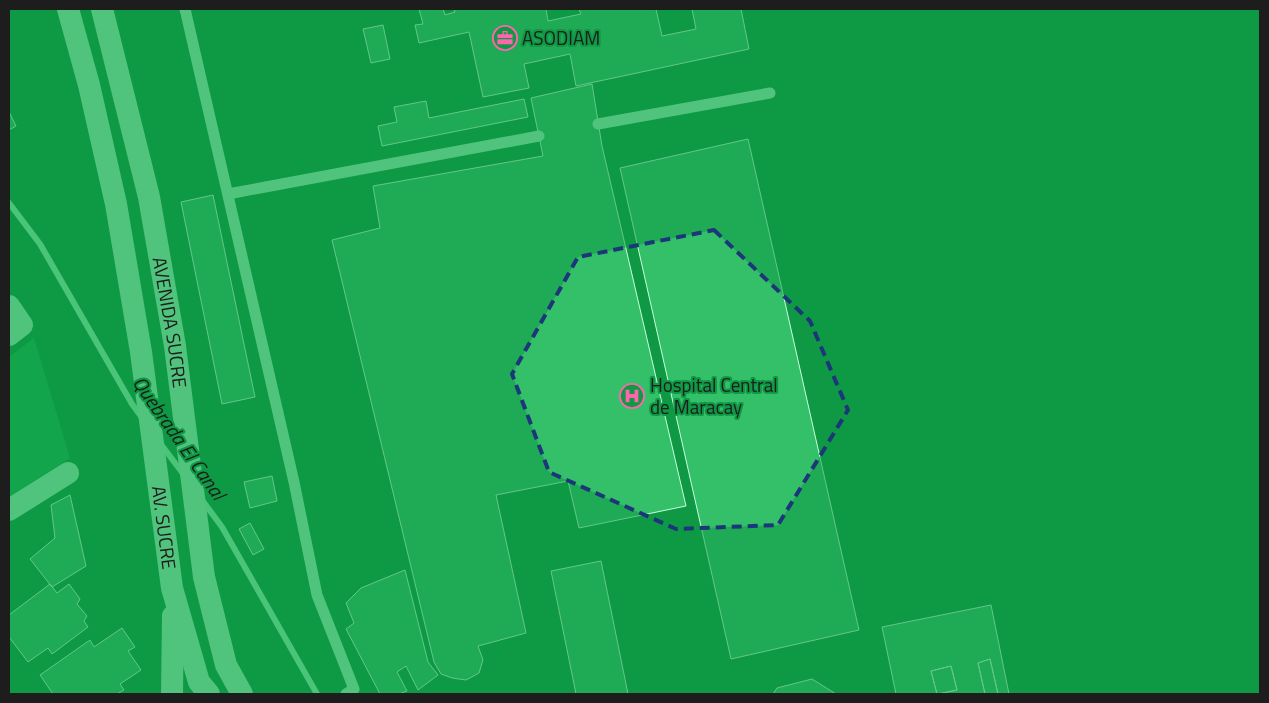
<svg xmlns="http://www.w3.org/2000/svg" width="1269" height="703" viewBox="0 0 1269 703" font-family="'Titillium Web',sans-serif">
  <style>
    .green { fill: #17b452 }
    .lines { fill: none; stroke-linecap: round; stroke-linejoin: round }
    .stream { stroke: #92f8b7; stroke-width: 6 }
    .building { fill: #34c069; stroke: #c9fedd }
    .service { stroke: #a1f5c0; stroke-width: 11 }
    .minor { stroke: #a1f5c0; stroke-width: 22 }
    .marked { fill: none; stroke: #1d367a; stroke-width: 4; stroke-dasharray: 10 6; stroke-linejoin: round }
    .labels { text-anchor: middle; stroke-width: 4; stroke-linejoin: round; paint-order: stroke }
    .poi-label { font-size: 19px; fill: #1d1d1d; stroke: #0f9945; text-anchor: start }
    .street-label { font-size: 19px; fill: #1d1d1d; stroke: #0f9945 }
    .water-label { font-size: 20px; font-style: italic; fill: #191d1a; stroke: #0f9945 }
  </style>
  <rect width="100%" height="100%" fill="#0f9945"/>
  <!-- green -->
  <path class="green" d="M34,338L70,458L9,497V357Z"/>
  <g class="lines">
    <!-- stream -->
    <path class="stream" d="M9,203L40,244L132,404L143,419
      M160,443L184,475
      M202,500L222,527L317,694"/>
  </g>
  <!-- building -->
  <path class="building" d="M419,9H443L445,15L455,12L454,9H546L548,21L581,14L579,9H656L662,36L696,29L692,9H741L749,49L576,86L570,54L524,64L529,88L483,97L469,32L419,43L415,25L423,24Z
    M383,25L390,59L371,63L363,29Z
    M592,84L602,146L686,506L579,528L568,481L496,495L526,633L478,646L483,660L479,673L466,680L452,678L441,674L434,662L332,240L380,228L373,186L543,156L531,98Z
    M524,99L528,117L382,146L378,126L397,122L394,107L426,101L429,118Z
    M9,112L16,126L9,130Z
    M748,139L859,630L731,659L620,168Z
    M213,195L255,397L222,404L181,202Z
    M272,476L277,501L250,508L244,482Z
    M70,495L86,566L52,587L30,559L55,538L51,505Z
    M250,523L264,549L253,555L239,529Z
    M601,561L628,694H576L551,571Z
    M405,570L428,662L438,675L418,690L406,666L397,672L407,691L399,694H380L346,629L354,623L346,603L361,588Z
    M50,584L57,593L69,584L80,599L77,604L87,616L84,621L88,627L52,654L48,648L28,662L9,637V615Z
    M991,605L1009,694H998L990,659L978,663L985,694H939L957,690L951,666L931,671L937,694H896L882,627Z
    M122,628L135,647L128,651L141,670L120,684L124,690L117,694H53L40,675L90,640L94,647Z
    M990,659L998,694H985L978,663Z
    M951,666L957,690L937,694L931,671Z
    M812,679L836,694H773L777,688Z"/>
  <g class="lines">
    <!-- service -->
    <path class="service" d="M185,9L294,482L317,595L354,689L346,694
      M598,124L770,93
      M228,194L539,136"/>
    <!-- minor -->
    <g class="minor">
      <path id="s1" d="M68,9L89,85L116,204L141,352L172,588L199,682L209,694"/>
      <path id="s2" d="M102,9L149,197L175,346L204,577L226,665L242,694"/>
      <path d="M9,306L22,325L9,335"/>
      <path d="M9,510L68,473"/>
      <path d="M172,694L173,616"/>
    </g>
  </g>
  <!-- marked area -->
  <path d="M0 0H1269V703H0ZM714,230L810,321L848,410L778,525L676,529L549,472L512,374L578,257Z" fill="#0f9945" fill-opacity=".55" fill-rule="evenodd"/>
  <path class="marked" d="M714,230L810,321L848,410L778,525L676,529L549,472L512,374L578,257Z"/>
  <!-- icons -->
  <defs>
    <symbol id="office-ring" viewBox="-11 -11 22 22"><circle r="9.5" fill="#0f9945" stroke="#ff64ac" stroke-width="1.5"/><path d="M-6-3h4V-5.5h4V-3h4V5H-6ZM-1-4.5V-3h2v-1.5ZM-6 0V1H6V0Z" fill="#ff64ac"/></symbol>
    <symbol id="hospital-ring" viewBox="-11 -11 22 22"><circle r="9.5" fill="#0f9945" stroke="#ff64ac" stroke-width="1.5"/><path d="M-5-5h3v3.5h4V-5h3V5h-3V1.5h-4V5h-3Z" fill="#ff64ac"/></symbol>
  </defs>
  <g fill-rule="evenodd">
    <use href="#office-ring" x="491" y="24" width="28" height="28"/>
    <use href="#hospital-ring" x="618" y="382" width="28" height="28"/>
  </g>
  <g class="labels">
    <!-- poi labels -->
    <g class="poi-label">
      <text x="522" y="45">ASODIAM</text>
      <text x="650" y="392">Hospital Central<tspan x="650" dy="22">de Maracay</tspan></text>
    </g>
    <!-- street labels -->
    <g class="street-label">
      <text dy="7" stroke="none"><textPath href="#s2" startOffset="321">AVENIDA SUCRE</textPath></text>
      <text dy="7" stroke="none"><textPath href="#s1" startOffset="528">AV. SUCRE</textPath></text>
    </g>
    <!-- water labels -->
    <g class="water-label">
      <text transform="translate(179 438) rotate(55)" y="7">Quebrada El Canal</text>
    </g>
  </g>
  <!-- border -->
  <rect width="1269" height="703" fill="none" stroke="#1d1d1d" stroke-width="20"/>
</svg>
